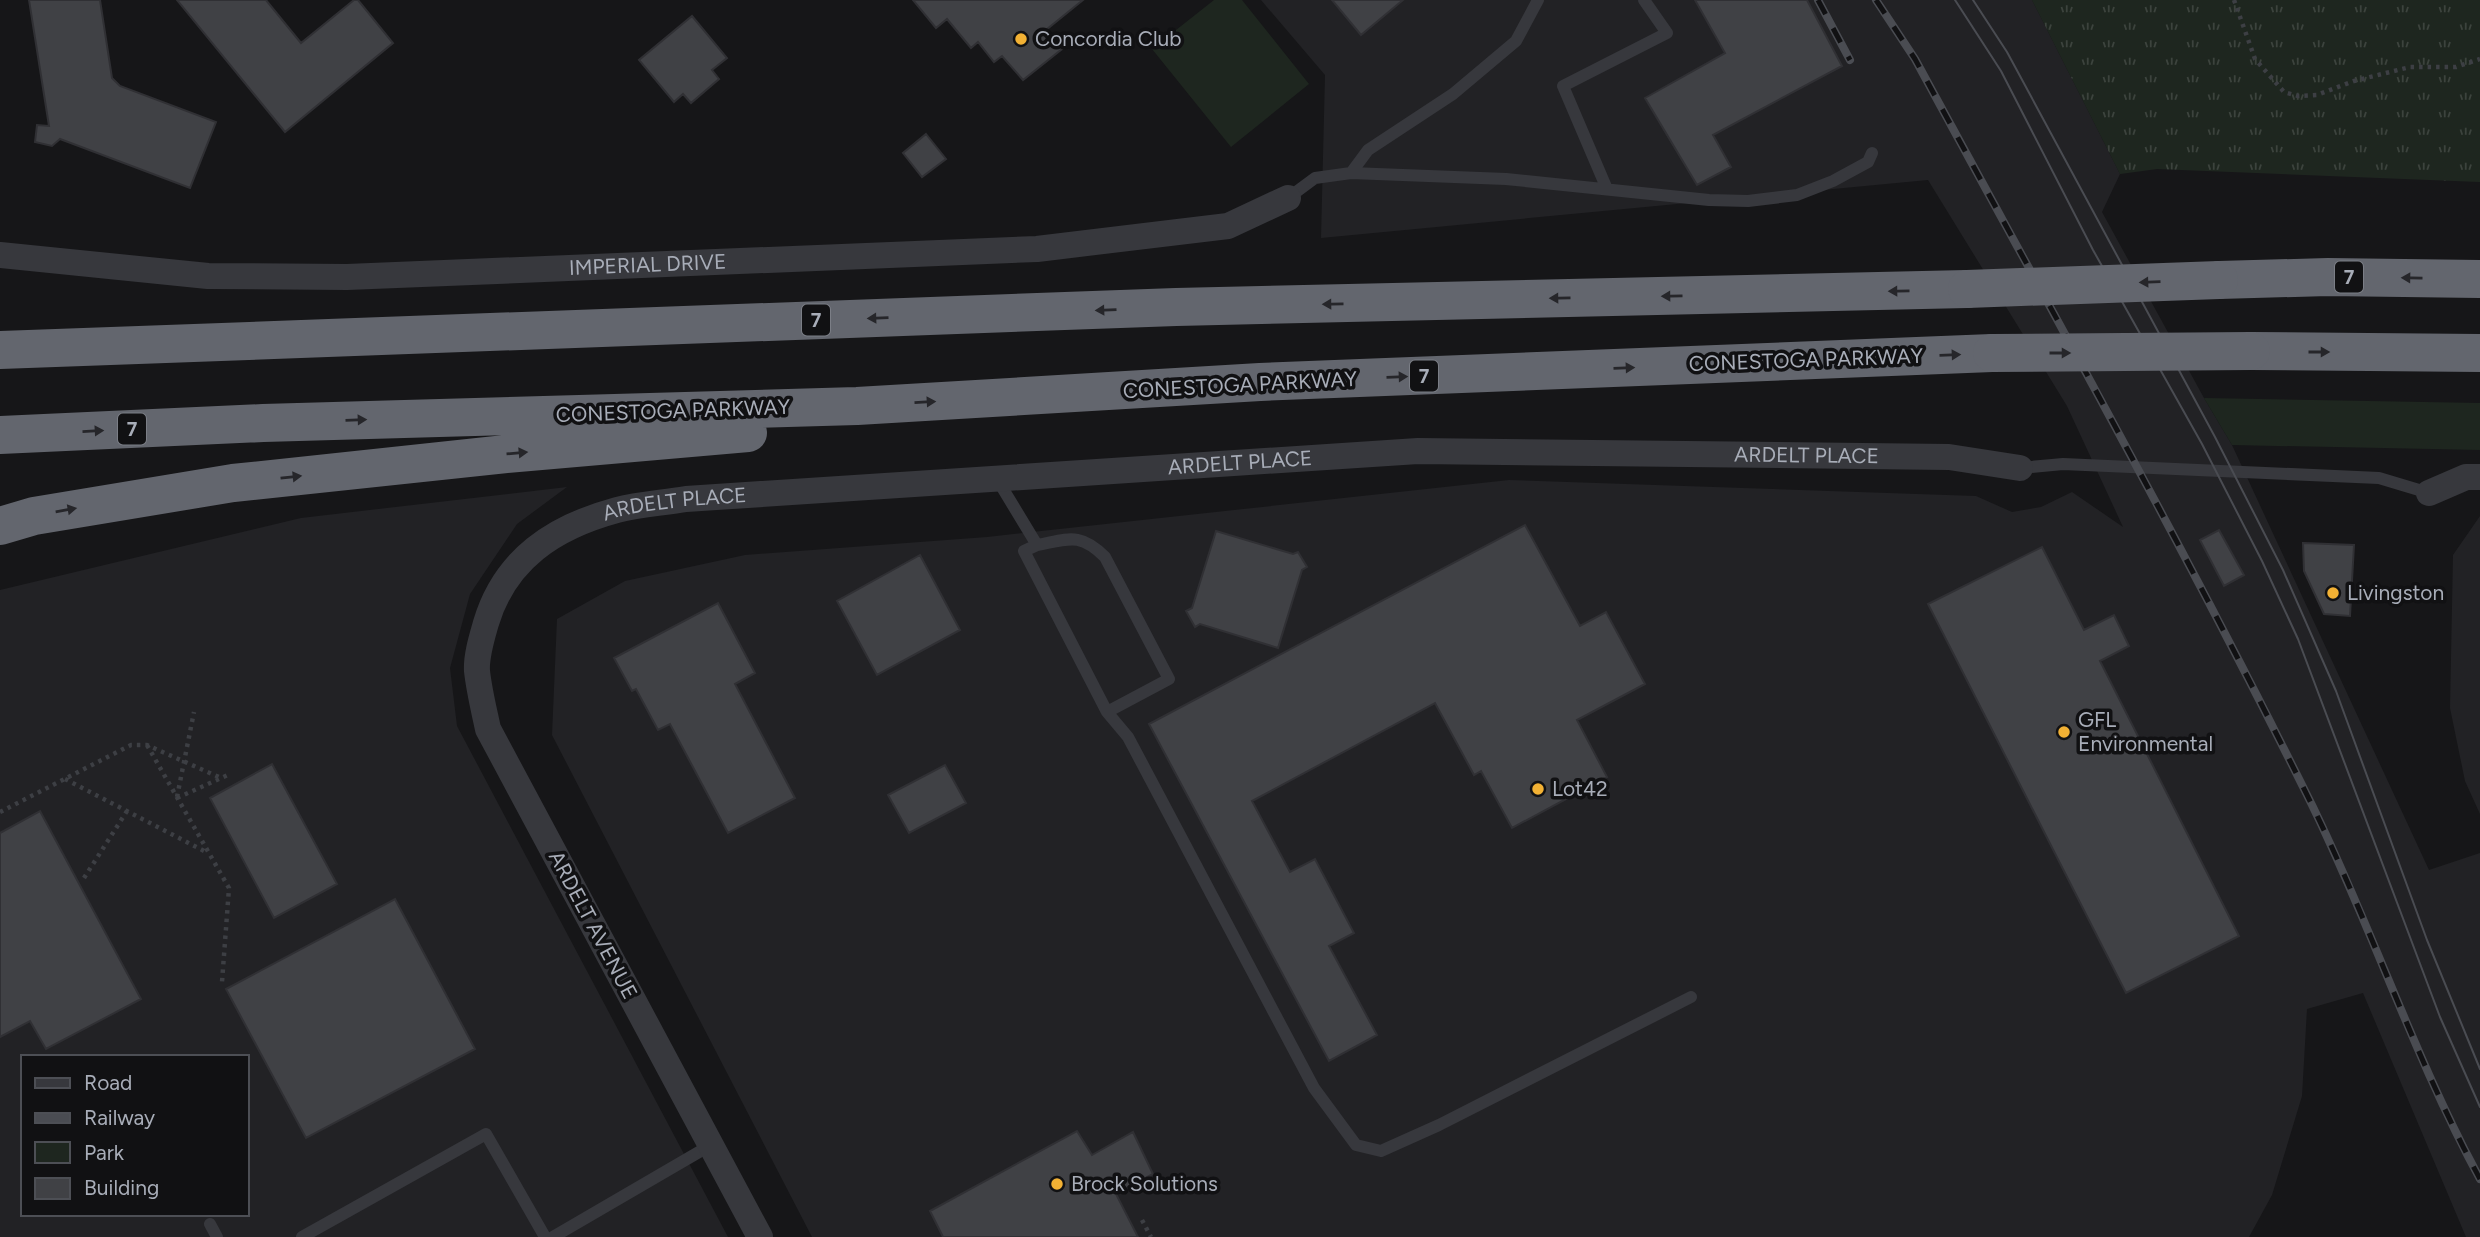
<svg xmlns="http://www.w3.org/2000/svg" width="2480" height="1237" viewBox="0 0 2480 1237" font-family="Figtree,sans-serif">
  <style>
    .built { fill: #222225; fill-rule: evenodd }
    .grass { fill: url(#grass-tufts) }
    .green { fill: #1e261f }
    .building { fill: #404145; stroke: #303034; stroke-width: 2 }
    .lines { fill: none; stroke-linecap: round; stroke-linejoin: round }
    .path { stroke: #3d3f44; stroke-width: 4.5; stroke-dasharray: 3.5 5; stroke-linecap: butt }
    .service { stroke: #37383d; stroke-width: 12 }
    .minor { stroke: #37383d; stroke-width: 26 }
    .motorway { stroke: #63666e; stroke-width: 38 }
    .tram { stroke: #4a4c52; stroke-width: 2 }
    .rail-casing { stroke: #4a4c52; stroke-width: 8 }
    .rail { stroke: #111113; stroke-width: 5; stroke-dasharray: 16; stroke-linecap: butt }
    .motorway-bridge { stroke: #63666e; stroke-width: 38 }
    .oneway { fill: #26262a }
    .poi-dot { fill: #f2b134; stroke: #111113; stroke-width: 2.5 }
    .labels { text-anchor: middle; stroke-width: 7; stroke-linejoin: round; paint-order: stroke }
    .shield { fill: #111113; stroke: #7b7e86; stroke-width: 2 }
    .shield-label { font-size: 19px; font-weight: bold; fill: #a8adb8 }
    .poi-label { font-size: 21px; fill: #a8adb8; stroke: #111113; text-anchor: start }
    .street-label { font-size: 21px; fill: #a8adb8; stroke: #111113 }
  </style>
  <defs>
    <pattern id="grass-tufts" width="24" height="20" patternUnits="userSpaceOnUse" patternTransform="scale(1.75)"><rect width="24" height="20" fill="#1e261f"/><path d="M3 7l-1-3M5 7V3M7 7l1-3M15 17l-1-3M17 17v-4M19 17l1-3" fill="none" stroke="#3c433d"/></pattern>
  </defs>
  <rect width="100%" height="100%" fill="#161618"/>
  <!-- built -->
  <path class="built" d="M1261,0H2032L2120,174L2102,212L2204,398L2232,445L2429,870L2480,853V1237H2466L2363,993L2307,1009L2302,1096L2272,1195L2249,1237H812L552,735L557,619L625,581L745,555L987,537L1509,480L1976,496L2012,512L2041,507L2072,492L2123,527L2067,406L1928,180L1321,238L1325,75Z
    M567,487L517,524L470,594L450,668L457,726L728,1237H0V590L301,518ZM23,1057H247V1214H23Z
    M2480,516V814L2465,781L2450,708L2453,555Z"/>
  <!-- grass -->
  <path class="grass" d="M2032,0H2480V182L2157,169L2120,174Z"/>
  <!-- green -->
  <path class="green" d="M1214,0H1242L1309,84L1231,147L1152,49Z
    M2204,398L2480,403V450L2232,445Z"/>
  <!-- building -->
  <path class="building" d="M29,0H100L112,78L120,86L216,122L190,188L60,139L52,146L35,142L37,125L49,126Z
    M177,0H266L301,43L354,0H358L393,43L285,132Z
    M913,0H1083L1046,30L1062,49L1023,80L1002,56L994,62L978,42L971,48L947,19L936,28Z
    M1332,0H1403L1361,35Z
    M1695,0H1807L1842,66L1713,135L1731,167L1697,185L1645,98L1725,53Z
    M692,16L727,58L712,70L719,79L691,103L683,94L674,102L639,60Z
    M926,134L946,159L922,177L903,153Z
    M1525,525L1580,626L1606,612L1645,684L1577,720L1607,777L1512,828L1481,771L1474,775L1435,703L1252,801L1290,872L1315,859L1354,933L1329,946L1377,1035L1329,1061L1149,724Z
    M2219,530L2244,575L2224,586L2200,540Z
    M1216,531L1293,554L1298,552L1307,567L1302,570L1278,648L1200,624L1195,627L1186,611L1192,608Z
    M2303,543L2354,545L2350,616L2324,614L2304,571Z
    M2042,547L2084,630L2114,615L2129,646L2100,661L2239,936L2126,993L1928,604Z
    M920,555L960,630L877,675L837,601Z
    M718,603L755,673L735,684L795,798L728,833L670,724L658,730L636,689L632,691L614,658Z
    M272,764L337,884L274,918L210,798Z
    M945,765L966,803L909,833L888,795Z
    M40,811L141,999L46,1049L30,1021L0,1037V833Z
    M395,899L475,1049L306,1138L226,989Z
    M1077,1131L1092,1155L1133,1132L1153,1174L1116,1194L1138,1237H943L930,1211Z"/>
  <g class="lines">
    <!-- path -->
    <path class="path" d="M2234,0L2255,59L2284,92L2298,96L2317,95L2354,81L2410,67H2456L2480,59
      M147,745L229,888L222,982
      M65,779L206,852
      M177,797L194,712
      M177,798L230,774
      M0,812L131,745H147L221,778
      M84,878L127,811
      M1142,1220L1151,1237"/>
    <!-- service -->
    <path class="service" d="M1351,173L1368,150L1453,94L1516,41L1538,0
      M1607,189L1563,86L1667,33L1644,0
      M1288,198L1315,178L1351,173L1506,179L1709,200L1748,201L1797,195L1833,181L1868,162L1872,153
      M2020,468L2063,464L2379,478L2429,493
      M997,479L1037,545L1024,551L1107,712L1169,679L1105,557C1080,532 1069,539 1037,545
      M1107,712L1128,737L1314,1088L1356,1145L1381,1151L1439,1125L1691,997
      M210,1224L217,1237
      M302,1237L486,1134L545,1237
      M553,1237L711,1145"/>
    <!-- minor -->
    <g class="minor">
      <path id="s1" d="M0,255L208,276L347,277L1037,249L1228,226L1288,198"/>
      <path d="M2429,493L2466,477H2480"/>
      <path id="s2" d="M760,1237L488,729C484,710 479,690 477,671C476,656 482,637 486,623C505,559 554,527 617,510C639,504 663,503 686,499L1418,451L1949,457L2020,468"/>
    </g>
    <!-- motorway -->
    <path class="motorway" d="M2219,280L2328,277L2480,279
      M0,350L1176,307L1967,289
      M2251,351L2480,353
      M0,435L263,423L857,406L1260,382L1992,353
      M0,526L34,516L233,483L506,454L748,433"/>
    <!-- tram -->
    <path class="tram" d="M1955,0L2001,71L2093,250L2202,444L2262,561L2298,639L2440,1017L2480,1107
      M1973,0L2007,52L2215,437L2283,570L2336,691L2427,940L2480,1069"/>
    <defs>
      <path id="rail" d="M1818,0L1850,60
        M1876,0L1915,59C2049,306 2187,552 2312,805C2372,928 2415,1059 2480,1179"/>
    </defs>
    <!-- rail casing -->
    <use href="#rail" class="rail-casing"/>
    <!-- rail -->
    <use href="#rail" class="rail"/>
    <!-- motorway-bridge -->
    <path class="motorway-bridge" d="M1967,289L2219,280
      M1992,353L2251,351"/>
  </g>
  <!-- one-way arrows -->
  <defs><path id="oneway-solid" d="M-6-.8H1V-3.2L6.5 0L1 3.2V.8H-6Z" transform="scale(1.75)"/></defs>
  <g class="oneway">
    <use href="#oneway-solid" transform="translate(2412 278) rotate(-179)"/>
    <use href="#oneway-solid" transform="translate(2150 282) rotate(178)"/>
    <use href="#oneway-solid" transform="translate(1899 291) rotate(179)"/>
    <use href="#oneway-solid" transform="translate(1672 296) rotate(179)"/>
    <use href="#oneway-solid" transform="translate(1560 298) rotate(179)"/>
    <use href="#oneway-solid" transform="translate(1333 304) rotate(179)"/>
    <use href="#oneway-solid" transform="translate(1106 310) rotate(178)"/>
    <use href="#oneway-solid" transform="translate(878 318) rotate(178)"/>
    <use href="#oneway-solid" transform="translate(2319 352)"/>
    <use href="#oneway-solid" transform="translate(2060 353)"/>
    <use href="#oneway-solid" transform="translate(1950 355) rotate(-2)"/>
    <use href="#oneway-solid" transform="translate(1624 368) rotate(-2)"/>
    <use href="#oneway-solid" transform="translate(1397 377) rotate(-2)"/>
    <use href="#oneway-solid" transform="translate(925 402) rotate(-3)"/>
    <use href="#oneway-solid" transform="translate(356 420) rotate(-2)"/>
    <use href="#oneway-solid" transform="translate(93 431) rotate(-3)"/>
    <use href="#oneway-solid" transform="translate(517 453) rotate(-5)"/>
    <use href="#oneway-solid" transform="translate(291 477) rotate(-6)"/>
    <use href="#oneway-solid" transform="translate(66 510) rotate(-10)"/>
  </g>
  <!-- markers -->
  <g class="poi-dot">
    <circle cx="1021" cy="39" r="7"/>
    <circle cx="2333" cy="593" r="7"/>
    <circle cx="2064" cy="732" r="7"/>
    <circle cx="1538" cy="789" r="7"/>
    <circle cx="1057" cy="1184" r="7"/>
  </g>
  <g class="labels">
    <!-- shield labels -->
    <g class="shield">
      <rect x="2335" y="261.5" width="28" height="31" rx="5"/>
      <rect x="802" y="304.5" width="28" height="31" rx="5"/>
      <rect x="1410" y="360.5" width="28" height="31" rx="5"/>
      <rect x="118" y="413.5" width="28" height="31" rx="5"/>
    </g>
    <g class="shield-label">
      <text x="2349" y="284">7</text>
      <text x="816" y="327">7</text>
      <text x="1424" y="383">7</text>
      <text x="132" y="436">7</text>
    </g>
    <!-- poi labels -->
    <g class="poi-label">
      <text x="1035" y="46">Concordia Club</text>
      <text x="2347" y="600">Livingston</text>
      <text x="2078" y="727">GFL<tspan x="2078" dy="24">Environmental</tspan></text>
      <text x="1552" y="796">Lot42</text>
      <text x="1071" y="1191">Brock Solutions</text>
    </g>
    <!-- street labels -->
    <g class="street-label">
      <text dy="7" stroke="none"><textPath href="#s1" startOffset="649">IMPERIAL DRIVE</textPath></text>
      <text transform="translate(1806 360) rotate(-2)" y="7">CONESTOGA PARKWAY</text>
      <text transform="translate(1240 385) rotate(-3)" y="7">CONESTOGA PARKWAY</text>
      <text transform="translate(673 411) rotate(-2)" y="7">CONESTOGA PARKWAY</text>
      <text dy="7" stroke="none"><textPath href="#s2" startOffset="2058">ARDELT PLACE</textPath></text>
      <text dy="7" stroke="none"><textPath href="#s2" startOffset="1491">ARDELT PLACE</textPath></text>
      <text dy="7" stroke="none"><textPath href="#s2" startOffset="924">ARDELT PLACE</textPath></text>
      <text transform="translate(593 925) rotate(62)" y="7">ARDELT AVENUE</text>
    </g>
  </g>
  <!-- legend -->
  <rect x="21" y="1055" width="228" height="161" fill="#111113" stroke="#4d4f55" stroke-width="2"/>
  <rect x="35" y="1078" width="35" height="10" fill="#37383d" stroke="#4d4f55" stroke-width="2"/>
  <text x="84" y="1090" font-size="21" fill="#a8adb8">Road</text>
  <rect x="35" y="1113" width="35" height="10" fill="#4a4c52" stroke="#4d4f55" stroke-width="2"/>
  <text x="84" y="1125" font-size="21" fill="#a8adb8">Railway</text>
  <rect x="35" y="1142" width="35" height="21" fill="#1e261f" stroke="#4d4f55" stroke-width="2"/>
  <text x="84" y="1160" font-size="21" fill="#a8adb8">Park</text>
  <rect x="35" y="1178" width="35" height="21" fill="#404145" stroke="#4d4f55" stroke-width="2"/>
  <text x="84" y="1195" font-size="21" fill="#a8adb8">Building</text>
</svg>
